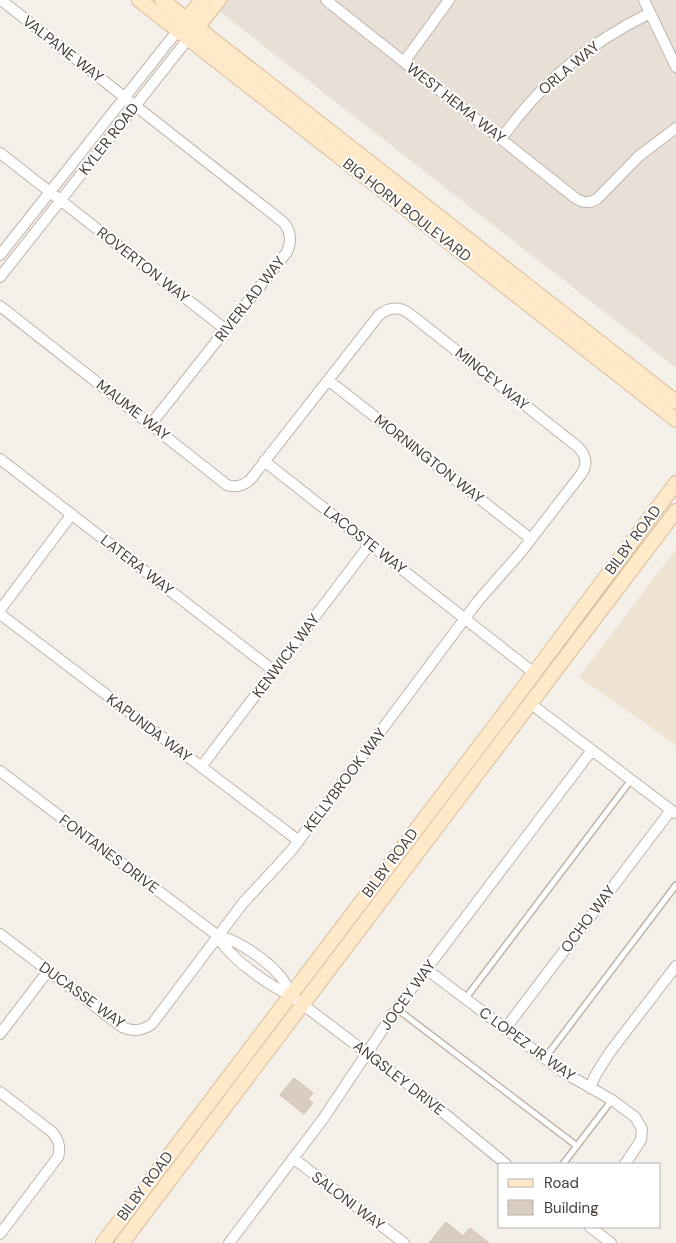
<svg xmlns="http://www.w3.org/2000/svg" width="676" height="1243" viewBox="0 0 676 1243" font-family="'DM Sans',sans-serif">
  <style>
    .residential { fill: #e8e0d7 }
    .education { fill: #eee2d3 }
    .building { fill: #d9ccc1; stroke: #d1c0b1 }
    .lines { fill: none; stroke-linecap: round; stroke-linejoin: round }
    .lane-casing { stroke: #c0b5ab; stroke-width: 8 }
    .street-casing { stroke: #c0b5ab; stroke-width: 12 }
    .secondary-casing { stroke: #d8be9b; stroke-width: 16 }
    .lane { stroke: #fff; stroke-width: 5 }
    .street { stroke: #fff; stroke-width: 10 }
    .secondary { stroke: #ffe9c8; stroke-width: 14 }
    .labels { text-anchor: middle; stroke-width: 4; stroke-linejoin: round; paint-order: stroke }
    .street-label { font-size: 15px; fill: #483f37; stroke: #fff }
  </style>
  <rect width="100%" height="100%" fill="#f4efe9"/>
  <!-- residential -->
  <path class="residential" d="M205,0H676V368Z"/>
  <!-- education -->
  <path class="education" d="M676,549V745L579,677Z"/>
  <!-- building -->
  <path class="building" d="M294,1078L313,1093L308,1099L313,1103L304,1114L280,1095Z
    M446,1222L463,1236L470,1228L489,1243H429Z"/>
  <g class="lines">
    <defs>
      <path id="lane" d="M465,999L631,780
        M397,1009L577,1146
        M545,1058L676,885
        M563,1164L612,1100"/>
      <path id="street" d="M1,0L283,222C291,231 292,241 287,252L151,424
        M326,0L574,197C582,203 589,204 597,199L639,156L676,128
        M644,0L676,67
        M404,62L449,0
        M501,139C542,82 587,44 650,13
        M0,153L225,329
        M0,255L178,30
        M0,277L188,39
        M0,306L227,485C236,488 243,486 250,480L379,315C389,307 400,306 410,314L578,447C586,455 588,463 582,473L521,552L478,601L291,851L243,903L152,1024C142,1031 133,1032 122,1027L0,934
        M328,380L531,539
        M0,459L274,671
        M264,461L534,673
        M0,610L72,514
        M0,614L299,841
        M531,704L675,813
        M201,767L370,544
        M0,771L218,936C228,957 268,985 290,995L417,1091L506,1164
        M218,936C237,939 269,962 281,977C285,982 288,988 290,995
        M426,969L563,1072L612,1100L635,1117L642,1129L641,1140L625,1164
        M505,1029L671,810
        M0,1034L48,971
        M590,1088L596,1074L610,1052L676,966
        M0,1092L52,1132C59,1140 61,1147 58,1157L0,1234
        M293,1158L404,1243
        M590,1227L611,1243
        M229,1243L323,1119L397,1008L592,750"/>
      <path id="secondary" d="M139,0L676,420
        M162,0L676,402
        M182,25L202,0
        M192,34L219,0
        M103,1243L500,719L676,483
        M122,1243L676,511"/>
    </defs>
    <!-- lane casing -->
    <use href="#lane" class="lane-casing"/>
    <!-- street casing -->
    <use href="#street" class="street-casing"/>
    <!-- secondary casing -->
    <use href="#secondary" class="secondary-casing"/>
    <!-- lane -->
    <use href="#lane" class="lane"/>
    <!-- street -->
    <use href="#street" class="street"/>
    <!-- secondary -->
    <use href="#secondary" class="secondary"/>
  </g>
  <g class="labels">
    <!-- street labels -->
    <g class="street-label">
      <text transform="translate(63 49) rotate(38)" y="5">VALPANE WAY</text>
      <text transform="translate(569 68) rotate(-40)" y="5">ORLA WAY</text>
      <text transform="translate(456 103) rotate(38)" y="5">WEST HEMA WAY</text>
      <text transform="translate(109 139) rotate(-52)" y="5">KYLER ROAD</text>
      <text transform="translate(407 210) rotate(38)" y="5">BIG HORN BOULEVARD</text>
      <text transform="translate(143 265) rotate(38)" y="5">ROVERTON WAY</text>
      <text transform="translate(250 299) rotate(-52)" y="5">RIVERLAD WAY</text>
      <text transform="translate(492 379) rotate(39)" y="5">MINCEY WAY</text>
      <text transform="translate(133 410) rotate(38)" y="5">MAUME WAY</text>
      <text transform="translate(429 459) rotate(38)" y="5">MORNINGTON WAY</text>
      <text transform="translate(365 540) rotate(38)" y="5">LACOSTE WAY</text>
      <text transform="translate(633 540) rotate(-53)" y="5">BILBY ROAD</text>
      <text transform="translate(137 565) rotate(38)" y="5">LATERA WAY</text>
      <text transform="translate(286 656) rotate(-53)" y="5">KENWICK WAY</text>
      <text transform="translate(149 728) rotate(37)" y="5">KAPUNDA WAY</text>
      <text transform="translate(345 780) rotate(-53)" y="5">KELLYBROOK WAY</text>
      <text transform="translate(109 854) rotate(37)" y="5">FONTANES DRIVE</text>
      <text transform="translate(390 863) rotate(-53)" y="5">BILBY ROAD</text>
      <text transform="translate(588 919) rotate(-53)" y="5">OCHO WAY</text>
      <text transform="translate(82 995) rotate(36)" y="5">DUCASSE WAY</text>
      <text transform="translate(408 995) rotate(-54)" y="5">JOCEY WAY</text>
      <text transform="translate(527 1044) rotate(36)" y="5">C LOPEZ JR WAY</text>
      <text transform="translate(399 1078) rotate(38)" y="5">ANGSLEY DRIVE</text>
      <text transform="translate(145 1186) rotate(-53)" y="5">BILBY ROAD</text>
      <text transform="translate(348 1201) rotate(37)" y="5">SALONI WAY</text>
    </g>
  </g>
  <!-- legend -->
  <rect x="498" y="1163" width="162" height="65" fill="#ffffff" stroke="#b6b2af"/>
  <rect x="508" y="1179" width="25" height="8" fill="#ffe9c8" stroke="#b6b2af"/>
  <text x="544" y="1188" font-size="15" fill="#483f37">Road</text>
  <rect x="508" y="1200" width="25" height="15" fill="#d9ccc1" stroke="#b6b2af"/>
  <text x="544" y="1213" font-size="15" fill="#483f37">Building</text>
</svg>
